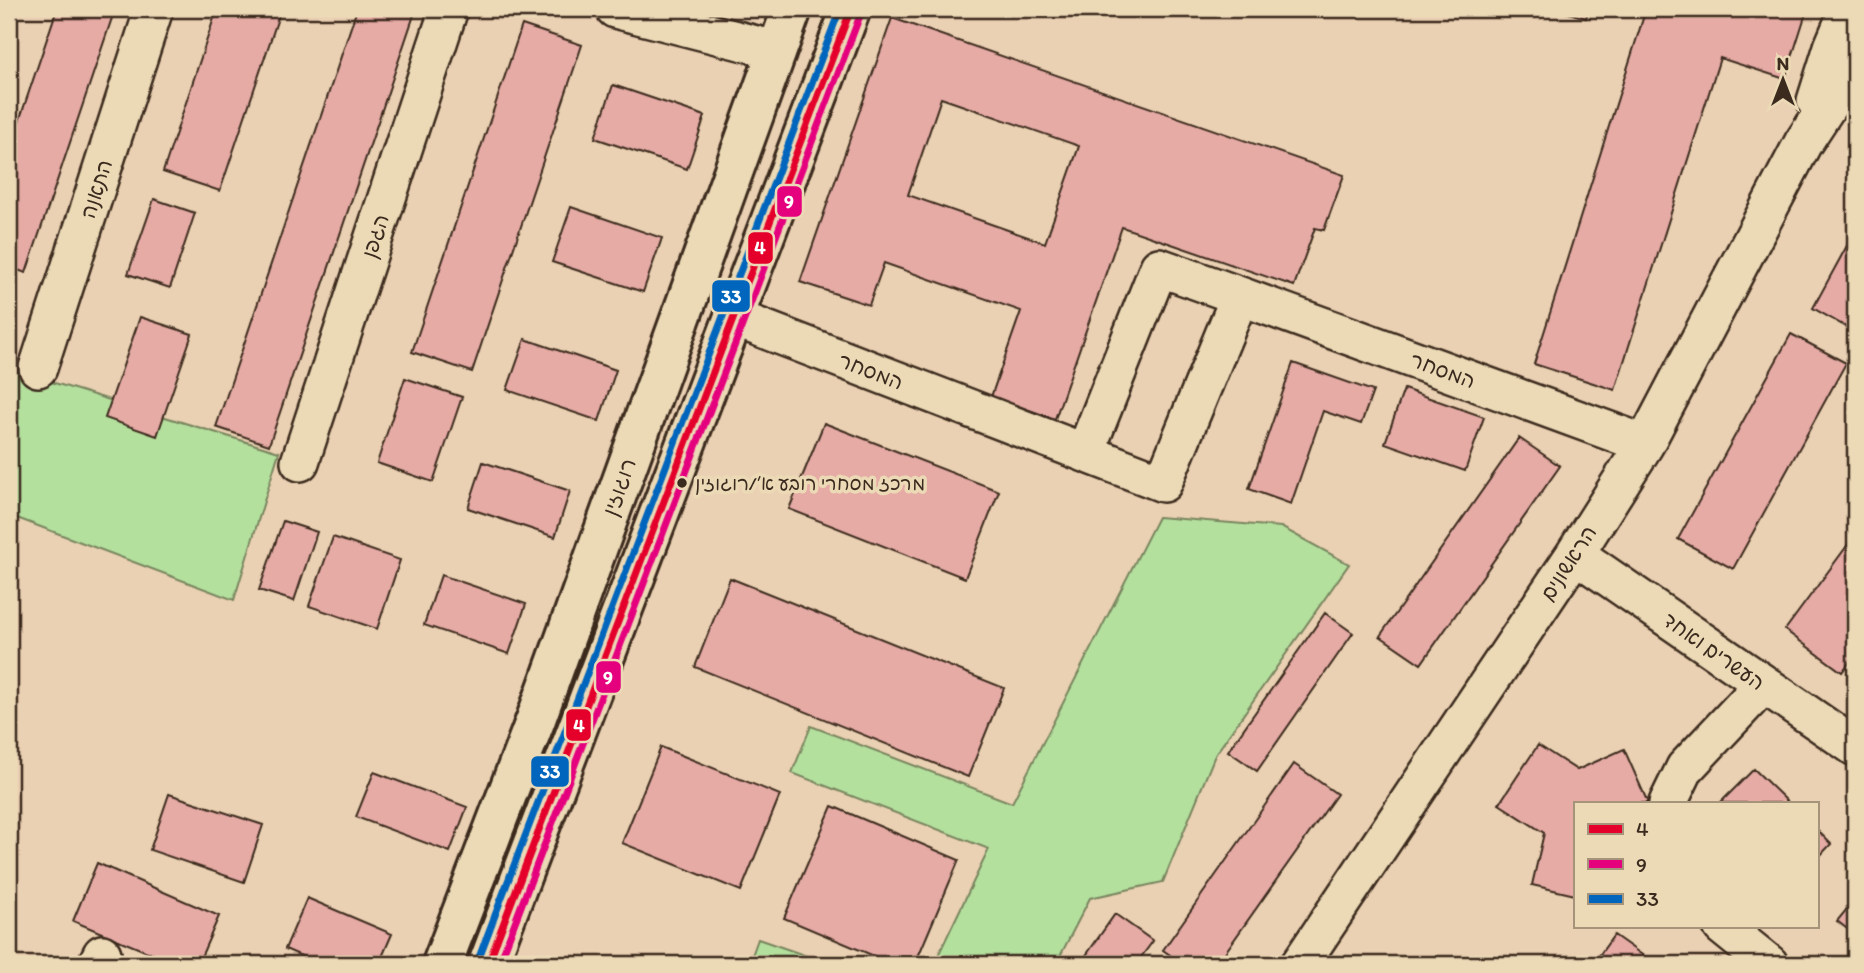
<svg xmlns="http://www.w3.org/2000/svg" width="1864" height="973" font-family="Itim,'Playpen Sans Hebrew',sans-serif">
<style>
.green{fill:#b4e09e;stroke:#78855e;stroke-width:2}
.building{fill:#e6aba5;stroke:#3b2a1e;stroke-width:2;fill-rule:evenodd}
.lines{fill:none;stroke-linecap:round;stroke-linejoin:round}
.minor-casing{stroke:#3b2a1e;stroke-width:42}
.tertiary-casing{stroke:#3b2a1e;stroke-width:44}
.minor{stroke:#ecdab7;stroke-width:37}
.tertiary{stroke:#ecdab7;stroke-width:38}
.bus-1-casing{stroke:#ecdab7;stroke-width:12}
.bus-2-casing{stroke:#ecdab7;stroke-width:12}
.bus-3-casing{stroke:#ecdab7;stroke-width:12}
.bus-1{stroke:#e4002b;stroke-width:7}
.bus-2{stroke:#e5007d;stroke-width:7}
.bus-3{stroke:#0065bd;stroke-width:7}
.bus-dot{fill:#3b2a1e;stroke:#ecdab7;stroke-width:2.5}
.labels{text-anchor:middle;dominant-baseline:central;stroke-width:7;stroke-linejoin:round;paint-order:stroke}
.bus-label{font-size:19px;fill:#3b2a1e;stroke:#ecdab7;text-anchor:start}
.street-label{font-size:21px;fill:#3b2a1e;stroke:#ecdab7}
.line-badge{stroke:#ecdab7;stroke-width:2.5}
.badge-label{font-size:19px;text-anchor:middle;font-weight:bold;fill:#fff}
</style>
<rect width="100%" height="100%" fill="#ebd1b3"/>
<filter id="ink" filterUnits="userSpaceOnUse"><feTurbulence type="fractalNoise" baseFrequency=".0143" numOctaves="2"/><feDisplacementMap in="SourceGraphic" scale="14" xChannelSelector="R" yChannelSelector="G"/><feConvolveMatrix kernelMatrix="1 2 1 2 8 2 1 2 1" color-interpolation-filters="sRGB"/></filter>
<g filter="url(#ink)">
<path class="green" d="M9,369l270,83 -45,148 -225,-85z
M1158,517l123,10 68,37 -134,191 -52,127 -73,16 -34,66h-122l55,-115 -197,-76 19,-47 201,77z
M758,939l72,25h-81z"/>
<path class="building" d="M57,9h58l-89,264 -17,-6v-116z
M217,9h64l-61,182 -57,-19z
M357,9h59l-147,436 -53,-18z
M1555,9h34l-3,9z
M1646,9h147l13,4 -21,66 -65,-21 -105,332 -81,-26z
M892,18l452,157 -20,55 -9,-2 -21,58 -172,-59 -67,192 -64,-22 30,-86 -137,-48 -15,42 -69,-23zM941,98l138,48 -34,97 -137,-48z
M522,25l60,20 -110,327 -60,-20z
M613,85l92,31 -18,53 -92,-31z
M154,199l41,14 -25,75 -42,-14z
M571,207l91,31 -19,54 -91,-30z
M1855,231v101l-42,-24z
M140,317l52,17 -35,102 -52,-18z
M1791,334l55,29 -113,206 -55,-30z
M525,339l91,31 -17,51 -92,-31z
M1293,363l80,28 -12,33 -38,-13 -32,93 -42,-15z
M405,378l57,19 -29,85 -56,-19z
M1404,389l80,28 -19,54 -80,-28z
M824,423l175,68 -34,87 -176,-69z
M1519,438l41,28 -139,198 -41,-28z
M483,462l87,29 -15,46 -87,-29z
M283,521l34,11 -23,69 -35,-11z
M1855,535v120l-13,17 -57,-42z
M333,537l67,23 -23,69 -68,-23z
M441,575l85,29 -17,50 -85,-29z
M730,578l274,110 -36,89 -273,-110z
M1325,613l28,20 -96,138 -29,-20z
M1538,745l39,25 47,-21 24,54h-73v92l-43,-10 12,-52 -45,-29z
M661,747l119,48 -39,96 -119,-48z
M1294,764l43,30 -120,170h-34l-20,-14z
M1754,769l35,34h-69z
M374,772l93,35 -17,45 -94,-35z
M169,794l94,31 -19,57 -94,-32z
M832,806l127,54 -44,104h-22l-109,-46z
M1817,830l14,14 -14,15z
M97,863l122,53 -21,48h-22l-103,-43z
M307,898l85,36 -13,30h-59l-35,-15z
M1855,899v36l-18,-14z
M1115,914l38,27 -17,23h-56z
M1614,935l41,29h-62z"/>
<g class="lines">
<defs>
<path id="minor" d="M615,9l161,41
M1816,101l17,-54 16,-38
M1240,296l405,148
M735,318l428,165 77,-187 -81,-29 -74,186
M38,368l116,-359
M300,462l149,-453
M1575,554l280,193
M1668,803l17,-35 78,-83
M1722,926l47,38
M97,964l5,-10
M1300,964l275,-410 70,-110 158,-301 52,-79"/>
<path id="tertiary" d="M442,964l94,-245 256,-710
M488,964l363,-955"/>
</defs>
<use href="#minor" class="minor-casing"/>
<use href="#tertiary" class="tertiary-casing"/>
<use href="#minor" class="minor"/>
<use href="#tertiary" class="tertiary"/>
<defs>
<path id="bus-1" d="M488,964l363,-955"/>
<path id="bus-2" d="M499,964l362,-951"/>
<path id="bus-3" d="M478,960l362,-951"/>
</defs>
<use href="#bus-1" class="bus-1-casing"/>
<use href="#bus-2" class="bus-2-casing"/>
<use href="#bus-3" class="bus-3-casing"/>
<use href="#bus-1" class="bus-1"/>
<use href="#bus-2" class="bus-2"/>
<use href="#bus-3" class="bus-3"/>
</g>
</g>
<circle class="bus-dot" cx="682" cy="483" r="6"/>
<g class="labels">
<g class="bus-label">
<text x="695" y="483">מרכז מסחרי רובע א׳/רוגוזין</text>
</g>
<g class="street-label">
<text transform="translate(96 189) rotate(-72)">התאנה</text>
<text transform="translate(375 236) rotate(-72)">הגפן</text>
<text transform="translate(1443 370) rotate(20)">המסחר</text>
<text transform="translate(871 371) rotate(21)">המסחר</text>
<text transform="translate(619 487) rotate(-70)">רוגוזין</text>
<text transform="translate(1568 563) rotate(-57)">הראשונים</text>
<text transform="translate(1714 651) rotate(35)">העשרים ואחד</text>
</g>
</g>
<g class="line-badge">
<rect x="776" y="185" width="27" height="33" rx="7" fill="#e5007d"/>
<rect x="747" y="231" width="27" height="34" rx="7" fill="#e4002b"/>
<rect x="711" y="279" width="40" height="34" rx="7" fill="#0065bd"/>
<rect x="595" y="660" width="27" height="34" rx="7" fill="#e5007d"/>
<rect x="565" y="708" width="27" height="34" rx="7" fill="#e4002b"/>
<rect x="530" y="755" width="40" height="33" rx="7" fill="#0065bd"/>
</g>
<g class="badge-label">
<text x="789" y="208">9</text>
<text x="760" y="254">4</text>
<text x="731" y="303">33</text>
<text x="608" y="684">9</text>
<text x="579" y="732">4</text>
<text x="550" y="778">33</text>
</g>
<rect width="1864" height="973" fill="none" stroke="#ecdab7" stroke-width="35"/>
<rect x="18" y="18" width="1829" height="938" fill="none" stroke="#3b2a1e" stroke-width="2.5" filter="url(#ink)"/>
<rect x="1574" y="802" width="245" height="126" fill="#ecdab7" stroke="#a5947a" stroke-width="2"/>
<rect x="1588" y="824" width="35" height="10" fill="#e4002b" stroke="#a5947a" stroke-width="2"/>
<text x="1636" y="836" font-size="21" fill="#3b2a1e">4</text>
<rect x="1588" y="859" width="35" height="10" fill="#e5007d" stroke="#a5947a" stroke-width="2"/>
<text x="1636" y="872" font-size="21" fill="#3b2a1e">9</text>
<rect x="1588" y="894" width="35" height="10" fill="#0065bd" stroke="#a5947a" stroke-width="2"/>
<text x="1636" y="906" font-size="21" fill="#3b2a1e">33</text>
<g transform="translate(1783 80)" stroke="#ecdab7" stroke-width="5" paint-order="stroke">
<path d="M0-5L12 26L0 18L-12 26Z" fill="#3b2a1e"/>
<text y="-10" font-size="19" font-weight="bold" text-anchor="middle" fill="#3b2a1e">N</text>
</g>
</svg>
